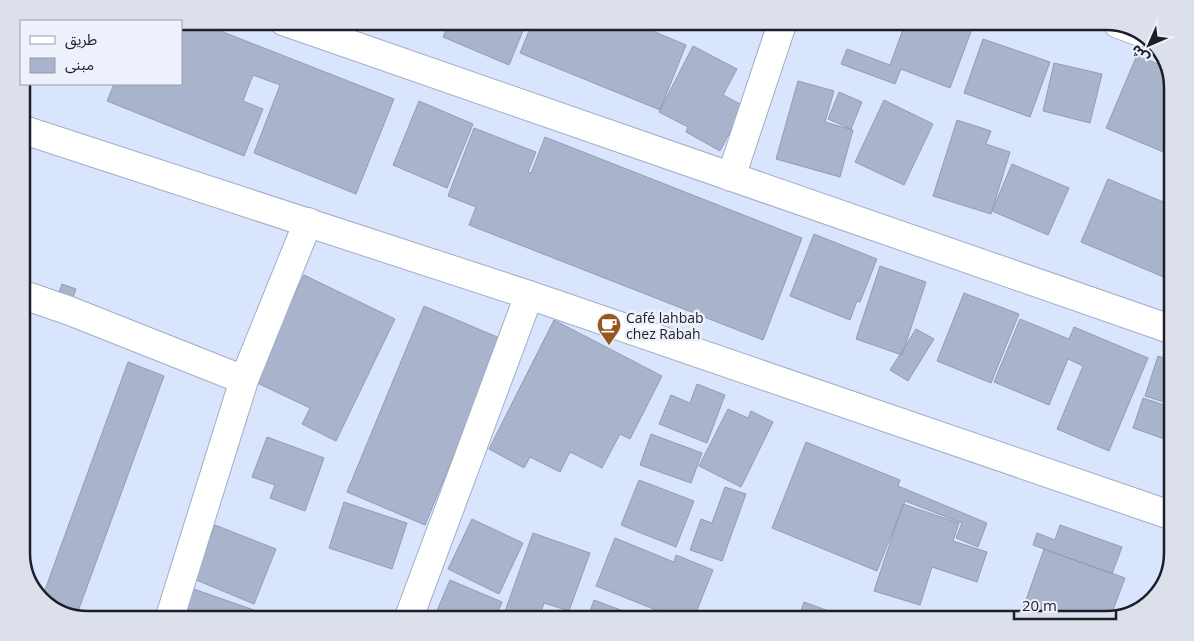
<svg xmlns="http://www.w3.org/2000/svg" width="1194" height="641" font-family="'Open Sans','Noto Sans Arabic',sans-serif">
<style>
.building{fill:#a9b3cc;stroke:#939cb4}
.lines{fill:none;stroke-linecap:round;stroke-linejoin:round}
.minor-casing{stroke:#a3adc5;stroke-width:30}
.major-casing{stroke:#a3adc5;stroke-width:30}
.minor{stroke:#fff;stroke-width:28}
.major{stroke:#fff;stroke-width:28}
.labels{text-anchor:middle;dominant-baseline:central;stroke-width:5;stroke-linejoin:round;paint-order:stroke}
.poi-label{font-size:14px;fill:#1b1f28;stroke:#edf1fb;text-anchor:start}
.rim{fill:none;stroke:#1b1f28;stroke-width:2.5}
</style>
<rect width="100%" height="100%" fill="#d9e4fd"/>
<path class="building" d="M181,21h14l199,78 -38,95 -102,-41 26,-68 -27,-10 -10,26 20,8 -19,47 -137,-55 7,-17h67z
M438,21h89l-18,44 -66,-28 5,-12z
M533,21h65l12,5 2,-5h17l57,24 -26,65 -140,-57z
M906,21h69l-25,67 -49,-19 -6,15 -54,-20 6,-15 43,16z
M983,39l67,23 -20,55 -66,-24z
M693,46l44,23 -14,26 21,11 -24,45 -34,-19 2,-5 -29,-15z
M1137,55l30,13 6,16v72l-67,-28z
M1054,63l48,11 -12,49 -47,-12z
M798,81l36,10 -9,31 28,8 -13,47 -64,-18z
M839,92l23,10 -11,27 -23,-10z
M884,100l49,24 -29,61 -49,-23z
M419,101l54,23 -26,64 -54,-23z
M957,120l34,11 -5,13 24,8 -19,62 -58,-18z
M474,128l62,24 -8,20 3,1 14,-36 257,101 -39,102 -294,-115 7,-18 -28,-11z
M1012,164l57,24 -21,47 -56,-24z
M1108,179l65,27v75l-92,-39z
M814,234l63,25 -17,43 -3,-1 -7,19 -60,-24z
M880,266l46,16 -24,73 -46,-16z
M304,275l91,44 -59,122 -34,-17 8,-16 -57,-27z
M62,284l14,5 -7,20 -14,-5z
M964,293l55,21 -28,69 -54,-22z
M424,306l78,33 -77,186 -78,-33z
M1020,319l49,20 5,-12 74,31 -39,93 -52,-22 26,-63 -15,-7 -19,46 -55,-23z
M554,320l108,56 -32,63 -10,-5 -18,34 -32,-16 -10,20 -30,-15 -6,11 -35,-19z
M916,329l18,10 -26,42 -18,-11z
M1158,356l15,5v44l-28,-9z
M128,362l36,14 -88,241 -18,-4 -16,-15z
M697,384l28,11 -18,48 -48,-19 12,-29 19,8z
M1143,398l30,10v34l-40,-14z
M728,409l20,9 3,-7 22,11 -32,65 -42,-21z
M651,434l51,19 -11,30 -51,-18z
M267,437l57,21 -19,53 -35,-13 5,-13 -23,-8z
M806,442l94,38 -2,6 89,37 -9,24 -22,-9 6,-15 -57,-22 -28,70 -105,-43z
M639,480l55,21 -18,46 -55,-22z
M725,487l21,7 -24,67 -32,-11 11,-31 11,4z
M344,502l63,21 -15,46 -63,-21z
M903,504l56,19 -6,18 34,11 -10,30 -45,-15 -12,38 -46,-14z
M472,519l51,24 -24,51 -51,-25z
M215,525l61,24 -22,55 -60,-25z
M1060,525l62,22 -10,27 -79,-29 4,-12 18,7z
M533,533l57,20 -21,58 -25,-8 -4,12 13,5h-32l-17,-6z
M615,538l59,24 2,-7 37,15 -20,50h-12l-85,-34z
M1044,549l81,29 -15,40 -91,2z
M450,580l52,22 -7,18h-62z
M191,588l77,27 -2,5h-86z
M594,600l53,20h-60z
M804,602l49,18h-55z
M304,611l22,9h-25z"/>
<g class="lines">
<defs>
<path id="minor" d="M283,21l890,309
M1118,24l22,8
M731,177l52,-156
M21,294l49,17 174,69 64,-158
M169,620l75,-240
M408,620l121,-325"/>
<path id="major" d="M21,129l508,166 644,221"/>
</defs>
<use href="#minor" class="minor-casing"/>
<use href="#major" class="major-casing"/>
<use href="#minor" class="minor"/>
<use href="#major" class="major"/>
</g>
<defs>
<symbol id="cafe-pin" viewBox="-11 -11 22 30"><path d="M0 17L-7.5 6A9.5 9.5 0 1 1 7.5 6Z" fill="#975820" stroke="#edf1fb"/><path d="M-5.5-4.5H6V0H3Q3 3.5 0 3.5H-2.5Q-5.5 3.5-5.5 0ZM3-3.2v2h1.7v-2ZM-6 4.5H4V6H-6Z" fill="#fff"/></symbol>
</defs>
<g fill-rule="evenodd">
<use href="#cafe-pin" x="595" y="311" width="28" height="38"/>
</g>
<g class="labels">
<g class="poi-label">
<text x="626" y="317">Café lahbab<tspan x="626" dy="16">chez Rabah</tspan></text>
</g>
</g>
<path d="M0 0H1194V641H0ZM88 30H1106A58 58 0 0 1 1164 88V553A58 58 0 0 1 1106 611H88A58 58 0 0 1 30 553V88A58 58 0 0 1 88 30Z" fill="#dce0ea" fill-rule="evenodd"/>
<path class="rim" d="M88 30H1106A58 58 0 0 1 1164 88V553A58 58 0 0 1 1106 611H88A58 58 0 0 1 30 553V88A58 58 0 0 1 88 30Z"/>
<rect x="20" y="20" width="162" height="65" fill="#edf1fb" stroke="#999da7"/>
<rect x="30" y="36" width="25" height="8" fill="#ffffff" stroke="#999da7"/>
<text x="65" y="45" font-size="15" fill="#1b1f28">طريق</text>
<rect x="30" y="58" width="25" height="15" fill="#a9b3cc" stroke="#999da7"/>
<text x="65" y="70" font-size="15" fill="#1b1f28">مبنى</text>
<g transform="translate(1149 45) rotate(225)" stroke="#edf1fb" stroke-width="4" paint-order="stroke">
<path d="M0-4L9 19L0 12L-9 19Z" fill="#1b1f28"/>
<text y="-8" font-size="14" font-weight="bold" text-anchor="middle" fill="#1b1f28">ش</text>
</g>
<path d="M1014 611v8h102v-8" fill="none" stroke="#1b1f28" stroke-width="2.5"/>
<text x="1022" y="611" font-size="15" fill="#1b1f28" stroke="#edf1fb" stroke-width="4" paint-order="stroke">20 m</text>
</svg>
